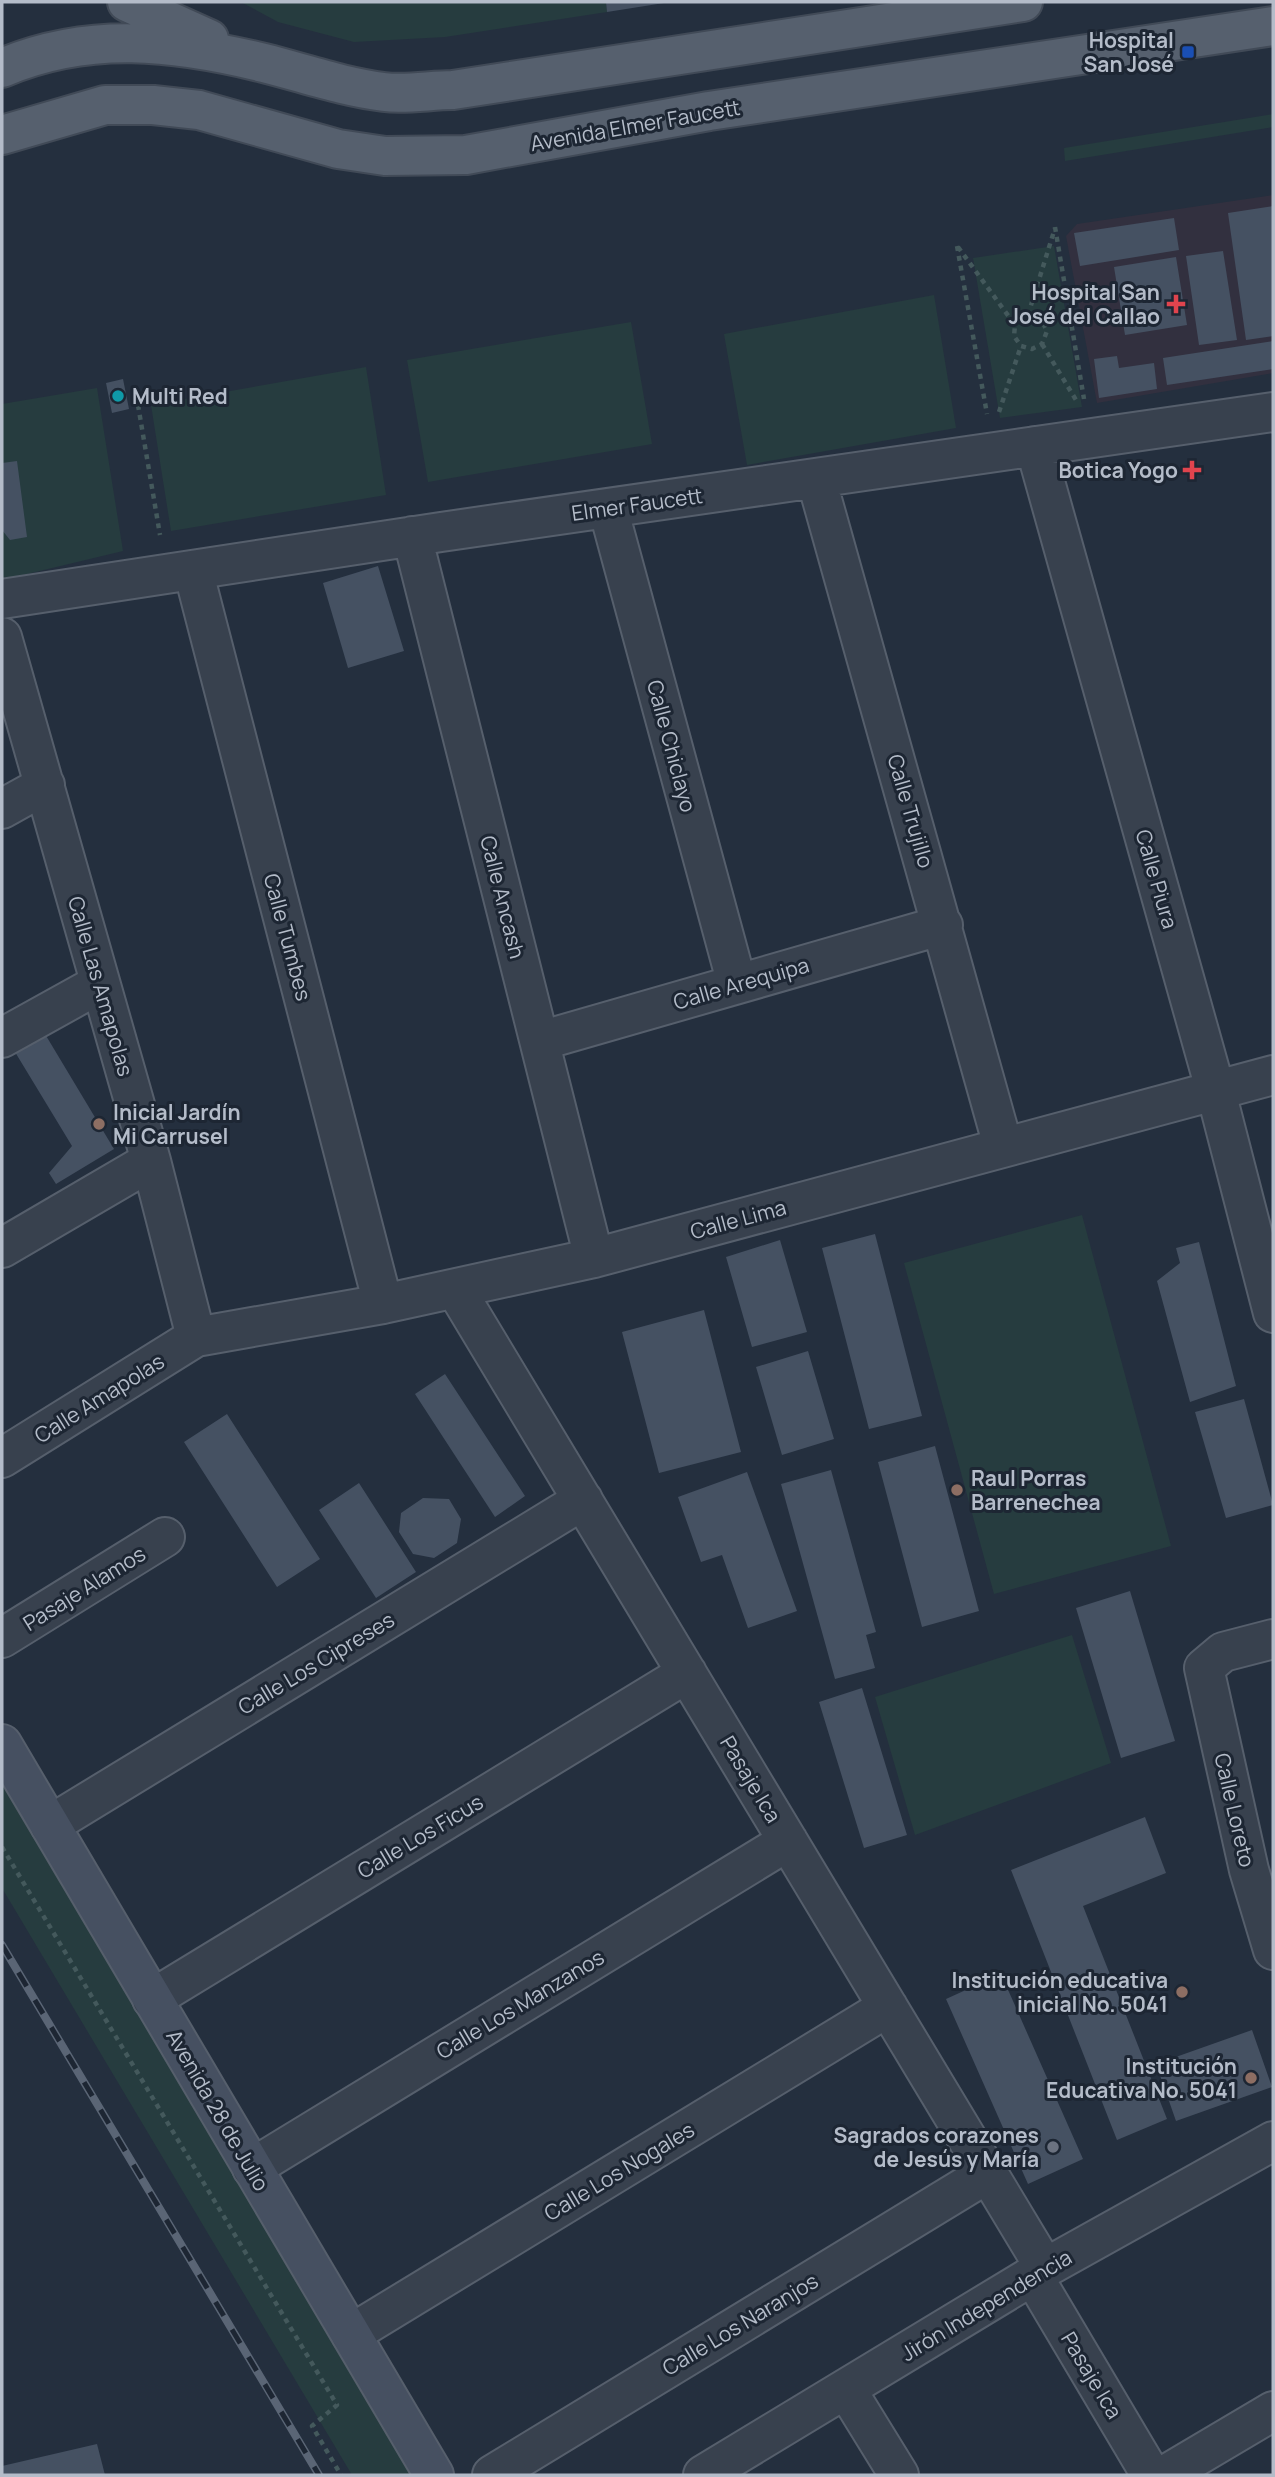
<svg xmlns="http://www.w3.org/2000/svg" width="1275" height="2477" font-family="Manrope,sans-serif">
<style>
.medical{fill:#32303f}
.green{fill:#263c3f}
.building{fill:#455162}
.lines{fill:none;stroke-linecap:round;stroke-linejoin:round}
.street-casing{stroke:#565f6c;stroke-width:42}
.secondary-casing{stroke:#565f6c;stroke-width:42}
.primary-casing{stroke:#414a57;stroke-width:42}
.path{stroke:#44595c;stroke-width:4.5;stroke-dasharray:5 5;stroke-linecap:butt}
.street{stroke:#38414e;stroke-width:38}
.secondary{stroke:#465061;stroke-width:38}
.primary{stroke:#56606e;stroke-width:38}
.rail-casing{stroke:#5a6575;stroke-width:8}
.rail{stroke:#1d2633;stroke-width:5;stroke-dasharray:16;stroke-linecap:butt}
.transit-dot{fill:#1a4fb4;stroke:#1d2633;stroke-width:2.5}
.health-dot{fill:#e0444e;stroke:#1d2633;stroke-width:2.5}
.culture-dot{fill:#0f9aa8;stroke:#1d2633;stroke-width:2.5}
.education-dot{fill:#8d6e63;stroke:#1d2633;stroke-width:2.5}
.worship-dot{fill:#6b7280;stroke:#1d2633;stroke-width:2.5}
.labels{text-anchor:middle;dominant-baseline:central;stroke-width:6;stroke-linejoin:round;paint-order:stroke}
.poi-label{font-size:21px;font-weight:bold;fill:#b4bcc9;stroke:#1d2633;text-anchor:end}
.street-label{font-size:21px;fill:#b4bcc9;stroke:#1d2633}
</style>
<rect width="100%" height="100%" fill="#242f3e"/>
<path class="medical" d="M1273,195v178l-176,30 -31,-167 11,-12z"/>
<path class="green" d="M241,2h365l1,10 -162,25 -91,5 -76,-20z
M1273,114v13l-208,34 -1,-13z
M1054,246l28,161 -82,11 -27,-160z
M934,295l22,133 -209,37 -23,-131z
M631,322l21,122 -224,38 -21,-122z
M366,367l20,128 -215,36 -20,-126z
M97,388l26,163 -121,29v-176z
M1082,1215l89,331 -177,48 -90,-331z
M1072,1635l39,128 -196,72 -40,-138z
M2,1763l419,712h-69l-350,-587z"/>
<path class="building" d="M606,2h58v1l-57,9z
M1273,206v130l-27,4 -18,-127z
M1174,218l5,32 -99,16 -6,-33z
M1223,251l14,89 -38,5 -13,-89z
M1176,257l11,68 -62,10 -11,-68z
M1273,341v28l-106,16 -4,-27z
M1117,356l2,12 35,-5 3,26 -58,9 -5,-39z
M123,379l6,30 -17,4 -6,-30z
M17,461l10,76 -17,3 -8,-10v-67z
M378,566l26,85 -56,17 -25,-85z
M45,1034l69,115 -58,35 -7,-11 23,-27 -57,-94z
M875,1234l47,182 -53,13 -47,-181z
M780,1240l27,92 -55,15 -26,-90z
M1199,1242l37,144 -46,16 -33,-121 23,-18 -4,-15z
M704,1310l37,142 -82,21 -37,-141z
M808,1351l26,88 -52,16 -26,-88z
M445,1374l80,122 -30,21 -80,-123z
M1244,1399l29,106 -47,13 -31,-106z
M227,1414l93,145 -43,28 -93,-145z
M935,1446l44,165 -57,16 -44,-165z
M831,1470l45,162 -10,3 9,33 -40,11 -54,-195z
M747,1472l50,139 -49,17 -26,-73 -21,7 -23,-65z
M359,1483l57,89 -40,26 -57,-88z
M423,1498l26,1 12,20 -4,24 -23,15 -21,-4 -14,-22 2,-19z
M1130,1591l45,150 -54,17 -45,-150z
M862,1688l45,147 -43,13 -45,-146z
M1145,1817l21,56 -83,33 84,213 -50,21 -106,-270z
M1001,1974l82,185 -55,25 -82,-185z
M1252,2030l20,57 -96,34 -20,-57z
M97,2444l8,31h-103v-9z"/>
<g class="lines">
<defs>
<path id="street" d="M1035,446l181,646 57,221
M816,478l187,668
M608,508l129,476
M412,536l182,722
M193,570l190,734
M2,599l439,-67 832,-120
M2,637l149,524 45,176
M2,809l43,-24
M2,1038l97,-54
M540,1041l403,-116
M2,1248l149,-87
M456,1290l589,978
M2,1458l194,-121 187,-33 211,-46 679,-183
M2,1638l163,-101
M1273,1639l-50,13 -19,16 45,202 24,80
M50,1825l533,-325
M152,1999l535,-326
M252,2168l536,-327
M1033,2276l118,199
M351,2334l537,-327
M846,2389l53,86
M492,2475l496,-302
M703,2475l342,-207 228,-127
M1165,2475l108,-64"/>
<path id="secondary" d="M2,1744l432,731"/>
<path id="primary" d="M127,2l82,37
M2,68c87,-37 172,-27 262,-5 40,10 79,24 120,29 22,3 47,-2 69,-2l570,-88
M2,135l103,-30h48l46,5 139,39 47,7 81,-1 243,-44 564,-85"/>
</defs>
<use href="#street" class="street-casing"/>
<use href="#secondary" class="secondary-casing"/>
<use href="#primary" class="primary-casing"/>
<path class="path" d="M1055,227l29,172
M957,246l30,168
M958,247l57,78 -1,11 7,10 11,3 10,-5 5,-13 -6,-12 -13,-4 -13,10
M1028,315l27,-87
M1042,344l34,56
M138,405l22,130
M999,412l22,-66
M2,1847l335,558 -25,21 29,49"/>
<use href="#street" class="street"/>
<use href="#secondary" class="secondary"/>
<use href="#primary" class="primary"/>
<defs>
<path id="rail" d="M2,1945l317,530"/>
</defs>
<use href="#rail" class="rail-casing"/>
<use href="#rail" class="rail"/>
</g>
<rect class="transit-dot" x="1181" y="45" width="14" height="14" rx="3.5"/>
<g class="health-dot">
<path d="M1172.5 293.5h7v7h7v7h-7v7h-7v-7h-7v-7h7z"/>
<path d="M1188.5 459.5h7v7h7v7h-7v7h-7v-7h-7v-7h7z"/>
</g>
<circle class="culture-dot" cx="118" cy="396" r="7"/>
<g class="education-dot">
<circle cx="99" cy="1124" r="7"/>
<circle cx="957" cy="1490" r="7"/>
<circle cx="1182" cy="1992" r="7"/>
<circle cx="1251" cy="2078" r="7"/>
</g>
<circle class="worship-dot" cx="1053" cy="2147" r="7"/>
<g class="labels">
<g class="poi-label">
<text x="1174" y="40">Hospital<tspan x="1174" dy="24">San José</tspan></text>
<text x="1160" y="292">Hospital San<tspan x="1160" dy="24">José del Callao</tspan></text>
<text x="132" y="396" text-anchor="start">Multi Red</text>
<text x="1178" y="470">Botica Yogo</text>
<text x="113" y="1112" text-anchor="start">Inicial Jardín<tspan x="113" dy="24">Mi Carrusel</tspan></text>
<text x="971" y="1478" text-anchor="start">Raul Porras<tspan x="971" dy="24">Barrenechea</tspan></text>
<text x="1168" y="1980">Institución educativa<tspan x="1168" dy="24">inicial No. 5041</tspan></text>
<text x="1237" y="2066">Institución<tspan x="1237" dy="24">Educativa No. 5041</tspan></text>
<text x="1039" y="2135">Sagrados corazones<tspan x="1039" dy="24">de Jesús y María</tspan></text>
</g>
<g class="street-label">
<text transform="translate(635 125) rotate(-10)">Avenida Elmer Faucett</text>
<text transform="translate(637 504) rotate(-8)">Elmer Faucett</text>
<text transform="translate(672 746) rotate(75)">Calle Chiclayo</text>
<text transform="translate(911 811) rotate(74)">Calle Trujillo</text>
<text transform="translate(1157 879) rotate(74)">Calle Piura</text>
<text transform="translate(503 897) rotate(76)">Calle Ancash</text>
<text transform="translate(288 937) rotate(75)">Calle Tumbes</text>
<text transform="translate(741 983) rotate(-16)">Calle Arequipa</text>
<text transform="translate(101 986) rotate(74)">Calle Las Amapolas</text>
<text transform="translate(738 1219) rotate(-15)">Calle Lima</text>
<text transform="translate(99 1398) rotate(-32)">Calle Amapolas</text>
<text transform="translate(84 1588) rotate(-32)">Pasaje Alamos</text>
<text transform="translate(316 1663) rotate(-31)">Calle Los Cipreses</text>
<text transform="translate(751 1779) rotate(59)">Pasaje Ica</text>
<text transform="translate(1235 1810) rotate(77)">Calle Loreto</text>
<text transform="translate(420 1836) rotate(-31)">Calle Los Ficus</text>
<text transform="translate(520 2004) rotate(-31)">Calle Los Manzanos</text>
<text transform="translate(218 2110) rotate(60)">Avenida 28 de Julio</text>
<text transform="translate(619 2171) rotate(-31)">Calle Los Nogales</text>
<text transform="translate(986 2305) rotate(-31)">Jirón Independencia</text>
<text transform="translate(740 2324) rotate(-31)">Calle Los Naranjos</text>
<text transform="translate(1092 2375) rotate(59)">Pasaje Ica</text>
</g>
</g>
<rect width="1275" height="2477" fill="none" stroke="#b4bcc9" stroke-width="7"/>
</svg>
